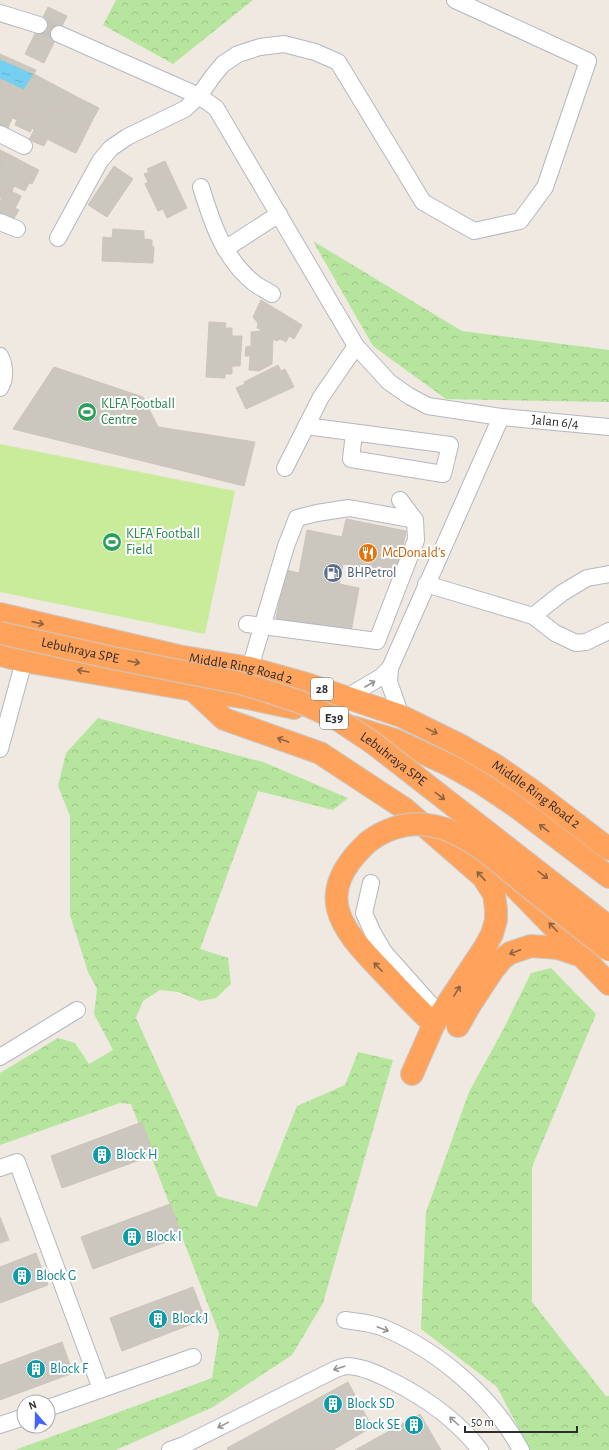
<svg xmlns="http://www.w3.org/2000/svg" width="609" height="1450" font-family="'Alegreya Sans',sans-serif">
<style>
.forest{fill:url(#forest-crowns)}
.pitch{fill:#c9ec9a}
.water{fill:url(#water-ripples)}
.building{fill:#cbc7bf;stroke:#cbc5ba}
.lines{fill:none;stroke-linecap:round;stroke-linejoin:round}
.minor-tunnel{stroke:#c8c4bd;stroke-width:16;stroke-dasharray:16 8;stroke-linecap:butt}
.minor-casing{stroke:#b4b7c1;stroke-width:18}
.highway-casing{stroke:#c9c9c9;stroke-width:24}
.minor{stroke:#fff;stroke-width:16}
.highway{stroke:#ffa35c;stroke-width:22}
.highway-bridge-casing{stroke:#c9c9c9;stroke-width:24;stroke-linecap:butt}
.highway-bridge{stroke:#ffa35c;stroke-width:22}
.oneway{stroke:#8c6343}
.oneway2{stroke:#969696}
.labels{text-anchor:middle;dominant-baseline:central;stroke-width:4;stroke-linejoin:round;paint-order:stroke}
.shield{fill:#fff;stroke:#6d6d6d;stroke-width:1}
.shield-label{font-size:13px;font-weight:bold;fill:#2e2e2e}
.leisure-label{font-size:14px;fill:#27864d;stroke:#fff;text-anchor:start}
.street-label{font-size:14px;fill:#2e2e2e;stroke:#fff}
.food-label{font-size:14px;fill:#c56008;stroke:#fff;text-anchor:start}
.service-label{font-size:14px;fill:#4e5e75;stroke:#fff;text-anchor:start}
.culture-label{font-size:14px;fill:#0d838f;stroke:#fff;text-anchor:start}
</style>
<defs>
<pattern id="forest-crowns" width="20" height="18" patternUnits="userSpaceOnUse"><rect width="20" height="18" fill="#b6e59e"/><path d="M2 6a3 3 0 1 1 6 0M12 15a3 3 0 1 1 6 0" fill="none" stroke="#9dc588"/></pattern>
<pattern id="water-ripples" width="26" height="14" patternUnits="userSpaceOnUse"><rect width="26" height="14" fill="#75cff0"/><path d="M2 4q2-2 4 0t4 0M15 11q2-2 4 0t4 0" fill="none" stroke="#66b2ce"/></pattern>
</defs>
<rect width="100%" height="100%" fill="#efe9e1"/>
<path class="forest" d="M116,0h137l-80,64 -70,-39z
M313,241l149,90 147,19v52l-163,-3 -73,-53z
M98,718l165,44 85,36 -15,12 -75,-19 -58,158 28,9 3,26 -15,14 -16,3 -22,-9 -18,-2 -17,11 -7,17 81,178 40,11 40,-101 48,-21 13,-33 35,8 -70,243 -31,52 -79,52 -97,43h-101l197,-72 7,-45 -88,-229 -11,-1 -120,42v-72l58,-35 17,5 14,21 24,-14 -19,-36 3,-25 -9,-17 -18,-57v-99l-12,-30 8,-33z
M551,968l45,46 -64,153v135l74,94h3v54h-79l-33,-63 -76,-58 5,-117 43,-120 34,-62 28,-57z"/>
<path class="pitch" d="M0,444l235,47 -30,143 -205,-42z"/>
<path class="water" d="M0,59l34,15 -10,16 -24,-11z"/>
<path class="building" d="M48,7l19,9 -23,47 -19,-9z
M0,54l36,16 -2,4 -34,-15z
M34,74l45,24 -7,15 -27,-13 -7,15 -19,-10 7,-14 -2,-1z
M0,79l26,12 -17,34 -9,-4z
M79,98l20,10 -9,17 -5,-3 -14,29 -24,-12 6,-12 -36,-17 2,-5 19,10 7,-15 27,13z
M17,110l36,17 -9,19 -15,-6 5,-10 -2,-2 -2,4 -15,-7 2,-5 -4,-2z
M0,121l9,4 -1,4 -8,-4z
M85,122l5,3 -14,28 -5,-2z
M0,150l8,4 -8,14z
M8,154l8,4 -16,31v-21z
M16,158l9,5 -8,14 12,6 -4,8 -11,-5 -2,5 -5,-2 -6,9h-1v-9z
M165,161l22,47 -20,10 -4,-9 -5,2 -13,-27 3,-2 -4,-8 5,-2 -2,-3z
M25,163l14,7 -7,14 -15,-7z
M114,166l19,13 -26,38 -19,-12z
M7,189l14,7 -6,12 -15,-7z
M21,196l-8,16 -13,-6v-5l15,7z
M0,206l13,6 2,-4 4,2 -7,12 -12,-6z
M113,229l31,2v8l8,1v6l2,1 -1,16 -51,-2 1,-24 9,1z
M261,300l41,25 -8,14 -5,-3 -3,6 -6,-3 -3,2 -4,-2 -1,25 -13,7 -10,-1 1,-14h-5l1,-9 5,-1v-14l9,-1 1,-2 -4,-1 1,-5 -5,-6z
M209,322l17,1 -1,5h7v8h10l-2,30h-8v8h-7v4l-19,-1z
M278,365l3,6 4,-2 9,18 -48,22 -10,-21 9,-4 -1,-2z
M54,367l89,30 15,30 97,15 -11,44 -231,-57z
M346,519l60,12 -8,43 -55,-10 -4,20 20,4 -8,44 -75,-14 10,-48 13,3 8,-43 35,7z
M142,1122l12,33 -92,33 -11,-32z
M170,1204l12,32 -89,33 -12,-32z
M0,1217l9,23 -9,3z
M36,1253l12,32 -48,18v-36z
M193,1287l12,32 -83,32 -12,-33z
M62,1342l11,31 -73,27v-35z
M348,1382l24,45 -39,23h-105l-1,-2z
M420,1414l21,36h-86z"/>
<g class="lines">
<path class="minor-tunnel" d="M39,25l20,9"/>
<defs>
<g id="minor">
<path d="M0,13l39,12"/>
<path id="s1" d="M59,34l140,62 17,12 140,238 33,36 20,14 19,10 73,11 108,10"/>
<path d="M0,134l24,12"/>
<path d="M201,187c11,36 23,72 53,96 5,4 12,7 18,11"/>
<path d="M0,222l17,7"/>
<path d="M58,238l42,-77 11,-13 16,-11 58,-28 14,-13 14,-20 10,-12 15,-10 22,-7 24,-3 31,8 23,10 85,140 51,29 46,-10 25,-34 43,-126 -133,-61"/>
<path d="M225,249l54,-35"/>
<path d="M0,356c5,9 6,23 0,32"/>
<path d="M306,426l144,19 -7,29 -92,-15 3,-26"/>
<path d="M285,468l36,-71 35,-51"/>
<path d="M426,584l107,32 22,17 21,10 10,-1 23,-11"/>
<path d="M533,616l29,-23 25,-15 22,-4"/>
<path d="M247,624l130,17 39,-101 -1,-20 -15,-20"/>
<path d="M250,668l36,-122 11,-28 20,-5 32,-5 66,12"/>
<path d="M347,697l34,-20 9,-9"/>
<path d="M401,716l-12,-34 1,-14 111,-251"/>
<path d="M0,749l24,-88"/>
<path d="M371,883l-7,30 9,20 11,19 57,64"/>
<path d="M0,1057l77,-47"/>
<path d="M0,1168l17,-6 84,227"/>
<path d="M345,1320c13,2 28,3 39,8 55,23 109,69 137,122"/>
<path d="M48,1408l145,-51"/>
<path d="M0,1425l24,-8"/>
<path d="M170,1450l14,-5 152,-76c3,-1 8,-3 12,-3 16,1 32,9 46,16 33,17 63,38 86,68"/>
</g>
<g id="highway">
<path id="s2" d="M0,614l178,42 72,12 57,16 94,32 57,28 37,21 38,26 76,58"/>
<path d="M0,655l24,6 169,29 50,7 51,11"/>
<path d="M193,690l31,29 96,34 85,56 78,68 11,17 2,15v11l-4,14 -7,13 -51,77 -22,50"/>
<path d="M353,727l42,13 54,25 32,18 37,25 91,69"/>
<path d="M368,842c-56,52 -29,85 15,130 17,18 33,36 51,52"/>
<path d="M503,875l106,109"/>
<path d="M458,1026l12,-21 23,-35 9,-11 8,-6 21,-7 27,2 21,7"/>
</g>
</defs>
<use href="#minor" class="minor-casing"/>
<use href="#highway" class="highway-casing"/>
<use href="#minor" class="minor"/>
<use href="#highway" class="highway"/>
<defs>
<g id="highway-bridge">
<path id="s3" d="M0,633l113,25 127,25 30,9 30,10 37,17 36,24 236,184"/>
<path d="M368,842c19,-14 42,-21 66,-16 32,6 66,37 91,58 28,22 56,44 84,66"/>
</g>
</defs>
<use href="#highway-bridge" class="highway-bridge-casing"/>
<use href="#highway-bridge" class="highway-bridge"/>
</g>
<defs><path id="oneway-shaft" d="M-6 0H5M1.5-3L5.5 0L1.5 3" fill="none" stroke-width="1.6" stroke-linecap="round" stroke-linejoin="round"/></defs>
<g class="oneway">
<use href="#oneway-shaft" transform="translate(38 623) rotate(13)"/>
<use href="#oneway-shaft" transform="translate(134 662) rotate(11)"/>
<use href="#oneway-shaft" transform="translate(83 671) rotate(-170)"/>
<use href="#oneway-shaft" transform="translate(432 731) rotate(26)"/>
<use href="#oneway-shaft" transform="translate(283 740) rotate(-160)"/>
<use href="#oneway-shaft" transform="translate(440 796) rotate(38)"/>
<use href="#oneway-shaft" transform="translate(544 828) rotate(-143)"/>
<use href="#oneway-shaft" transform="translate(543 875) rotate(37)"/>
<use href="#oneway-shaft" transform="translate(481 876) rotate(-133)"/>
<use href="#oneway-shaft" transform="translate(553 927) rotate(-134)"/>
<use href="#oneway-shaft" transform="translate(515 952) rotate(159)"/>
<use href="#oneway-shaft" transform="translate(378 967) rotate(-134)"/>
<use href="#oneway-shaft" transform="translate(457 991) rotate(-58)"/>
</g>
<g class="oneway2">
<use href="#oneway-shaft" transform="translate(370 684) rotate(-30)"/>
<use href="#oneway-shaft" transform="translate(383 1329) rotate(20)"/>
<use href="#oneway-shaft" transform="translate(339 1368) rotate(162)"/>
<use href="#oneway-shaft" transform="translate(454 1421) rotate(-138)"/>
<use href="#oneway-shaft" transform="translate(223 1425) rotate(154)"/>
</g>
<defs>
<symbol id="stadium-disc" viewBox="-11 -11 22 22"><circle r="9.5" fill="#2e9e5b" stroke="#fff"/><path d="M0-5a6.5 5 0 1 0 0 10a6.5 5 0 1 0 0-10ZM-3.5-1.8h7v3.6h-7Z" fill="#fff"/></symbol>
<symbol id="restaurant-disc" viewBox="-11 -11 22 22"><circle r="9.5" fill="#e8710a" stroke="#fff"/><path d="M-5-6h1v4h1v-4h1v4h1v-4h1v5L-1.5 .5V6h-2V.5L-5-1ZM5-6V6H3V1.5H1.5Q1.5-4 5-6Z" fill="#fff"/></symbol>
<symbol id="fuel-disc" viewBox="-11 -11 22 22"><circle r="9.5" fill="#5c6f8a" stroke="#fff"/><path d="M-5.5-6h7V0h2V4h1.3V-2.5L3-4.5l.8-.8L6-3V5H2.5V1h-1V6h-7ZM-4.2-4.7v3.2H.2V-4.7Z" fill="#fff"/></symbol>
<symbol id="building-disc" viewBox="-11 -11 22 22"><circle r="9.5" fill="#0f9aa8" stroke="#fff"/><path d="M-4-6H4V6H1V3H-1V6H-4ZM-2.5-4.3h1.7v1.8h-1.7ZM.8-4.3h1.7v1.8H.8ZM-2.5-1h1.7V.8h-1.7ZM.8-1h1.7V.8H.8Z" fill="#fff"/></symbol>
</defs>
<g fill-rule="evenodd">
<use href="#stadium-disc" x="76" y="401" width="22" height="22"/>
<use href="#stadium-disc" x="101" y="531" width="22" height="22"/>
<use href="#restaurant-disc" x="357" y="542" width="22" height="22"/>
<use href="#fuel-disc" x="322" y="562" width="22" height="22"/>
<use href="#building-disc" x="91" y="1144" width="22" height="22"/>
<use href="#building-disc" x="121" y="1226" width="22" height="22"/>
<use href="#building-disc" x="11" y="1265" width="22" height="22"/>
<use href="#building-disc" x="147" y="1308" width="22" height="22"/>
<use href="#building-disc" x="25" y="1358" width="22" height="22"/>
<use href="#building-disc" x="322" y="1393" width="22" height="22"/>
<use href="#building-disc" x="403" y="1414" width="22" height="22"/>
</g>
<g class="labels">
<g class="shield">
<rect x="311" y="678" width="22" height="22" rx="3"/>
<rect x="320" y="707" width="28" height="22" rx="3"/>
</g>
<g class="shield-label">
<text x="322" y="689">28</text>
<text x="334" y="718">E39</text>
</g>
<g class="leisure-label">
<text x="101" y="404">KLFA Football<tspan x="101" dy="16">Centre</tspan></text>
<text x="126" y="534">KLFA Football<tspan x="126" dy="16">Field</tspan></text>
</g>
<g class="street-label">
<text stroke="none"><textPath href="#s1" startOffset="673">Jalan 6/4</textPath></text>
<text stroke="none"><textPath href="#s3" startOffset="82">Lebuhraya SPE</textPath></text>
<text stroke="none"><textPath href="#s2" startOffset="247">Middle Ring Road 2</textPath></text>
<text stroke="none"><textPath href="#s3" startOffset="418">Lebuhraya SPE</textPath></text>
<text stroke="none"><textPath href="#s2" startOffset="571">Middle Ring Road 2</textPath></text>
</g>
<g class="food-label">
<text x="382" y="553">McDonald's</text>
</g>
<g class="service-label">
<text x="347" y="573">BHPetrol</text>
</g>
<g class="culture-label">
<text x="116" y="1155">Block H</text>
<text x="146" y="1237">Block I</text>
<text x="36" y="1276">Block G</text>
<text x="172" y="1319">Block J</text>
<text x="50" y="1369">Block F</text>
<text x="347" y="1404">Block SD</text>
<text x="400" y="1425" text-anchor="end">Block SE</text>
</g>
</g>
<g transform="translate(36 1414) rotate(340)"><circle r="19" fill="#ffffff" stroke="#ababab"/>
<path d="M0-3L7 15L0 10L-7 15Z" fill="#4264fb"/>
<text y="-6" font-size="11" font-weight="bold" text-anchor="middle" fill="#2e2e2e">N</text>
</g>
<path d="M465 1426v6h112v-6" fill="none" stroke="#2e2e2e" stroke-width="2"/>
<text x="471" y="1426" font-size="12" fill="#2e2e2e" stroke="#ffffff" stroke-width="3" paint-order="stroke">50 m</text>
</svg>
